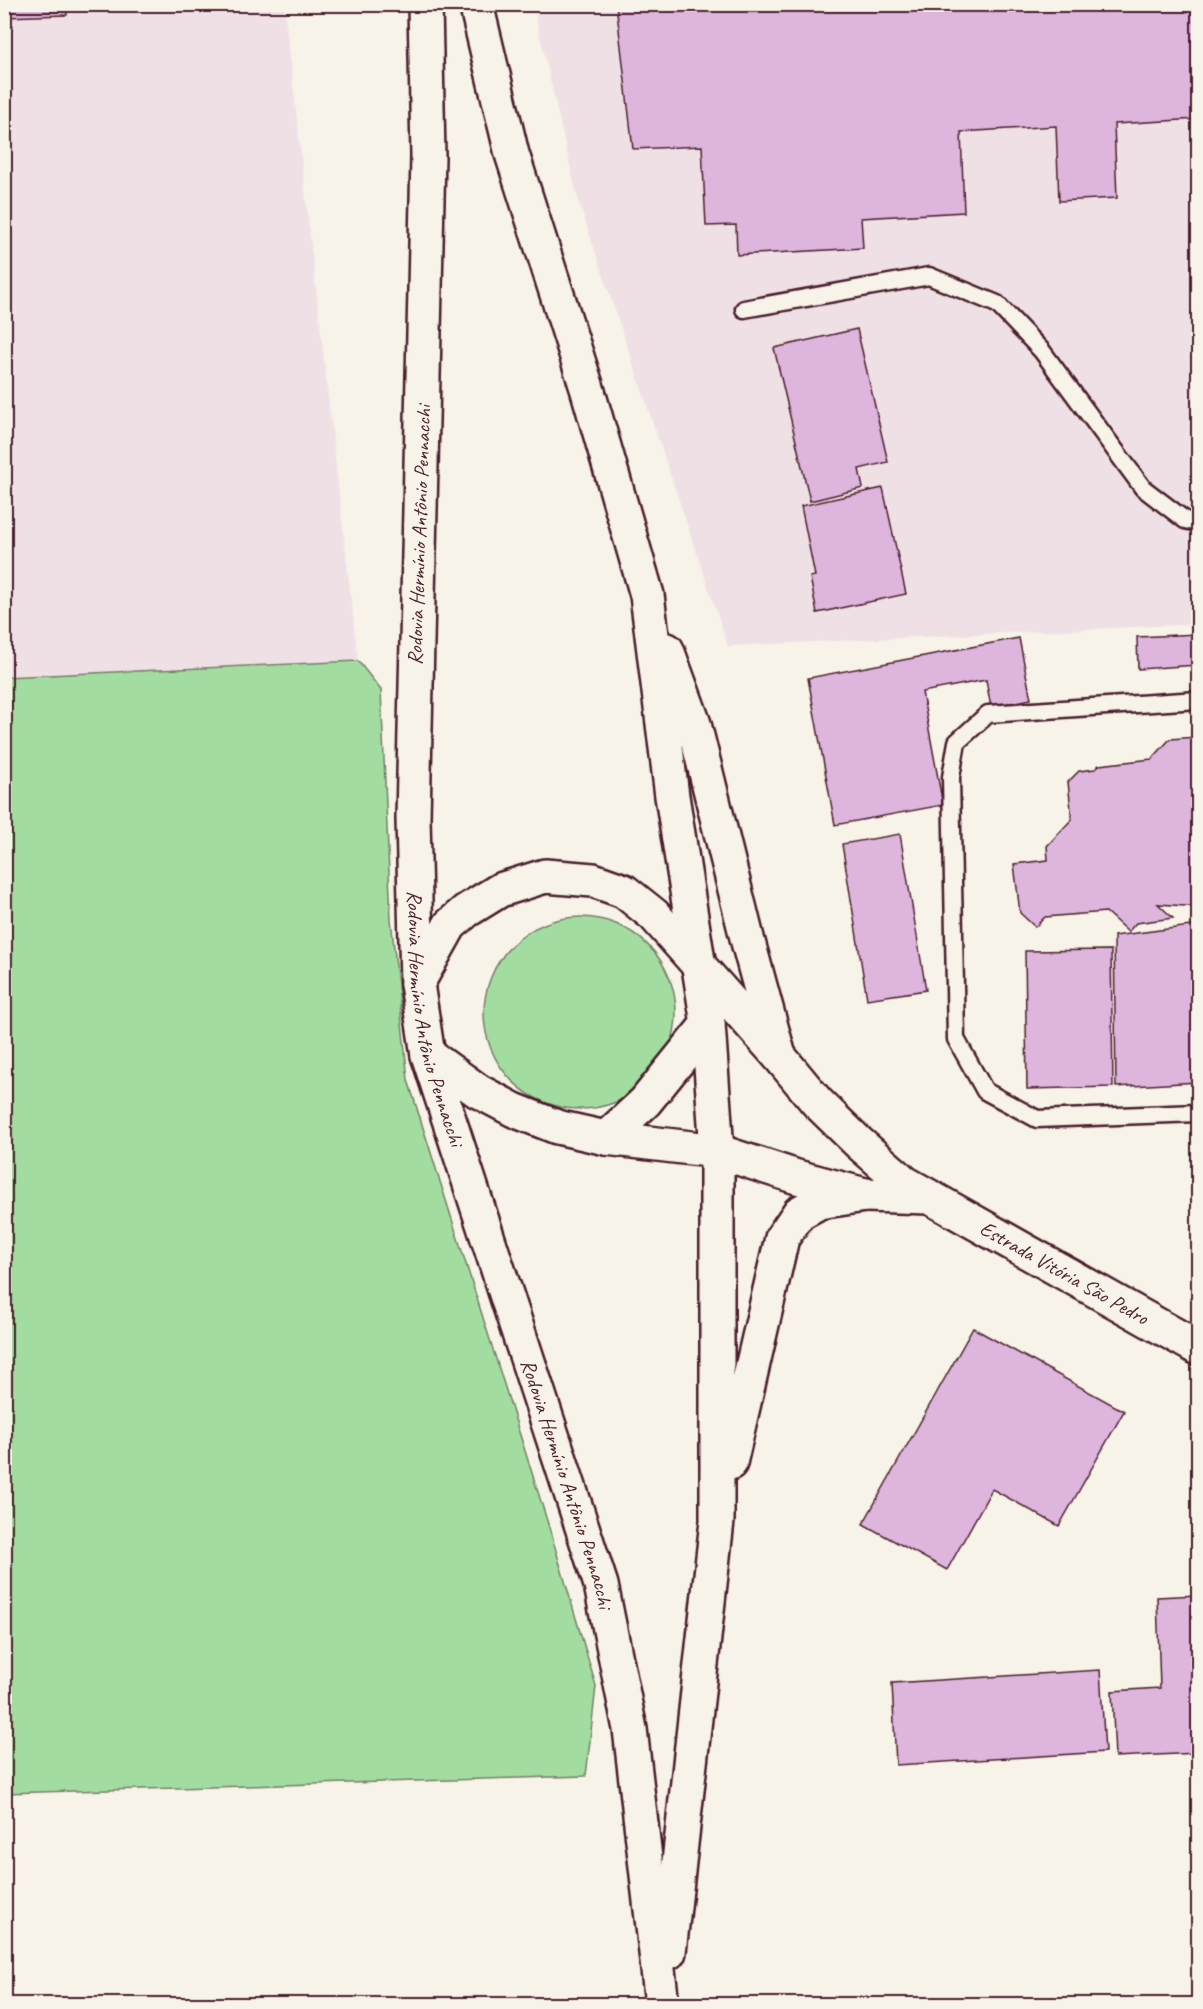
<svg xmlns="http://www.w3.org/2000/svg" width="1203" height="2009" font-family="Caveat,sans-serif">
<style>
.built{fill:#efe0e5}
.green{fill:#a3dca1;stroke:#767e66;stroke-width:1.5}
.building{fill:#ddb5dd;stroke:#4a1f2b;stroke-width:1.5}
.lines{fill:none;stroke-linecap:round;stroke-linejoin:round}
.service-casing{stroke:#4a1f2b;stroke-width:21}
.secondary-casing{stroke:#4a1f2b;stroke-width:38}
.trunk-casing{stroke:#4a1f2b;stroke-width:38}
.service{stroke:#f7f3e8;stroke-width:16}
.secondary{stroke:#f7f3e8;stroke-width:33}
.trunk{stroke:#f7f3e8;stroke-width:33}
.labels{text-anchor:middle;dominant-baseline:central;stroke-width:5;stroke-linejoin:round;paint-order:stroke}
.street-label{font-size:21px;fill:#4a1f2b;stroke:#f7f3e8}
</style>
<rect width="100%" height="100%" fill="#f7f3e8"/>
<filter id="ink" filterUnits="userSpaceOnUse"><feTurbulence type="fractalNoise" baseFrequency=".0167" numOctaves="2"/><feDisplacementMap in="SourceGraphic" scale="12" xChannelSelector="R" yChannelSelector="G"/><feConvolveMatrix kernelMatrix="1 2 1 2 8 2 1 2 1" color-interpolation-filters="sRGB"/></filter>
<g filter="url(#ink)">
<path class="built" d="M4,5h280l74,656 -353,16z
M533,5h665v619l-470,22 -150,-446z"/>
<path class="green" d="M358,661l23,29 10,229 17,161 141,447 47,159 -10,90 -581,17v-1116z
M484 1013a96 96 0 1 1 192 0a96 96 0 1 1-192 0Z"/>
<path class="building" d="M4,4h62l1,11 -63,2z
M616,4h582v115l-84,5 3,74 -58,3 -3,-75 -95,6 3,80 -103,6 2,30 -126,7 -1,-30 -30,1 -4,-80 -69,3z
M857,329l31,133 -29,7 4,19 -53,13 -36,-153z
M883,488l23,106 -89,19 -7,-36 5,-1 -14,-70z
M1198,634v31l-60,4 -1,-32z
M1019,638l12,61 -40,8 -5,-27 -64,12 21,113 -108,20 -27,-147z
M1196,737l2,170 -40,-3 15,14 -37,5 -8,9 -22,-20 -61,5 -10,10 -15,-14 -6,-49 34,-4 -1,-14 25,-27 -4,-37 11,-11 16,-2 4,-4 53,-6 18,-20z
M900,834l26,156 -59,9 -25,-155z
M1198,925v157l-82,5 -2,-151z
M1111,950l2,137 -86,2 -2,-138z
M973,1328l151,83 -65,115 -67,-37 -45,81 -84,-46z
M1198,1595v158l-83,4 -3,-66 48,-3 -3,-91z
M1100,1670l5,82 -209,13 -4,-82z"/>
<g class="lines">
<defs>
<path id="service" d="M744,309l185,-33 68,28 45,47 101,137 42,32 13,3
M1198,700l-210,14 -31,28 -6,35 5,262 29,52 52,28 161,-6"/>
<g id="secondary">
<path id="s1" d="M417,984l33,-59 16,-14 34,-21 45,-14 48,4 31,11 30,24 125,141 38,46 42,41 46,40 293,165"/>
<path d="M428,1055l50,36 36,19 43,17 49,11 111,13 80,26 68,18 64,2"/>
</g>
<g id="trunk">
<path id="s2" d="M425,4l3,152 -15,662 4,166 11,71 173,530 29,144 32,275"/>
<path d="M476,4l36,150 75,234 60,207 25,201 36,228 9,127v370l-48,431"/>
<path d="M667,650l27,74 54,218 31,114"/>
<path d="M606,1138l39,-36 63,-78"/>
<path d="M730,1463l52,-225 17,-25 20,-11 46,-7"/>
</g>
</defs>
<use href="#service" class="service-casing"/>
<use href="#secondary" class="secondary-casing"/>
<use href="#trunk" class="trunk-casing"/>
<use href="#service" class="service"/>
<use href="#secondary" class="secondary"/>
<use href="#trunk" class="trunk"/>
</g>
</g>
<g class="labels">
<g class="street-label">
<text transform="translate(419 535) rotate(-88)">Rodovia Hermínio Antônio Pennacchi</text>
<text stroke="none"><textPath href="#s2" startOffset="1017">Rodovia Hermínio Antônio Pennacchi</textPath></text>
<text stroke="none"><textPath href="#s1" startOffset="846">Estrada Vitória São Pedro</textPath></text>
<text stroke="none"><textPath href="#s2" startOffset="1503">Rodovia Hermínio Antônio Pennacchi</textPath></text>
</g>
</g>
<rect width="1203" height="2009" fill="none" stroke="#f7f3e8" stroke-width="24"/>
<rect x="12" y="12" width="1179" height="1985" fill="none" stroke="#4a1f2b" stroke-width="2" filter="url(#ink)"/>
</svg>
